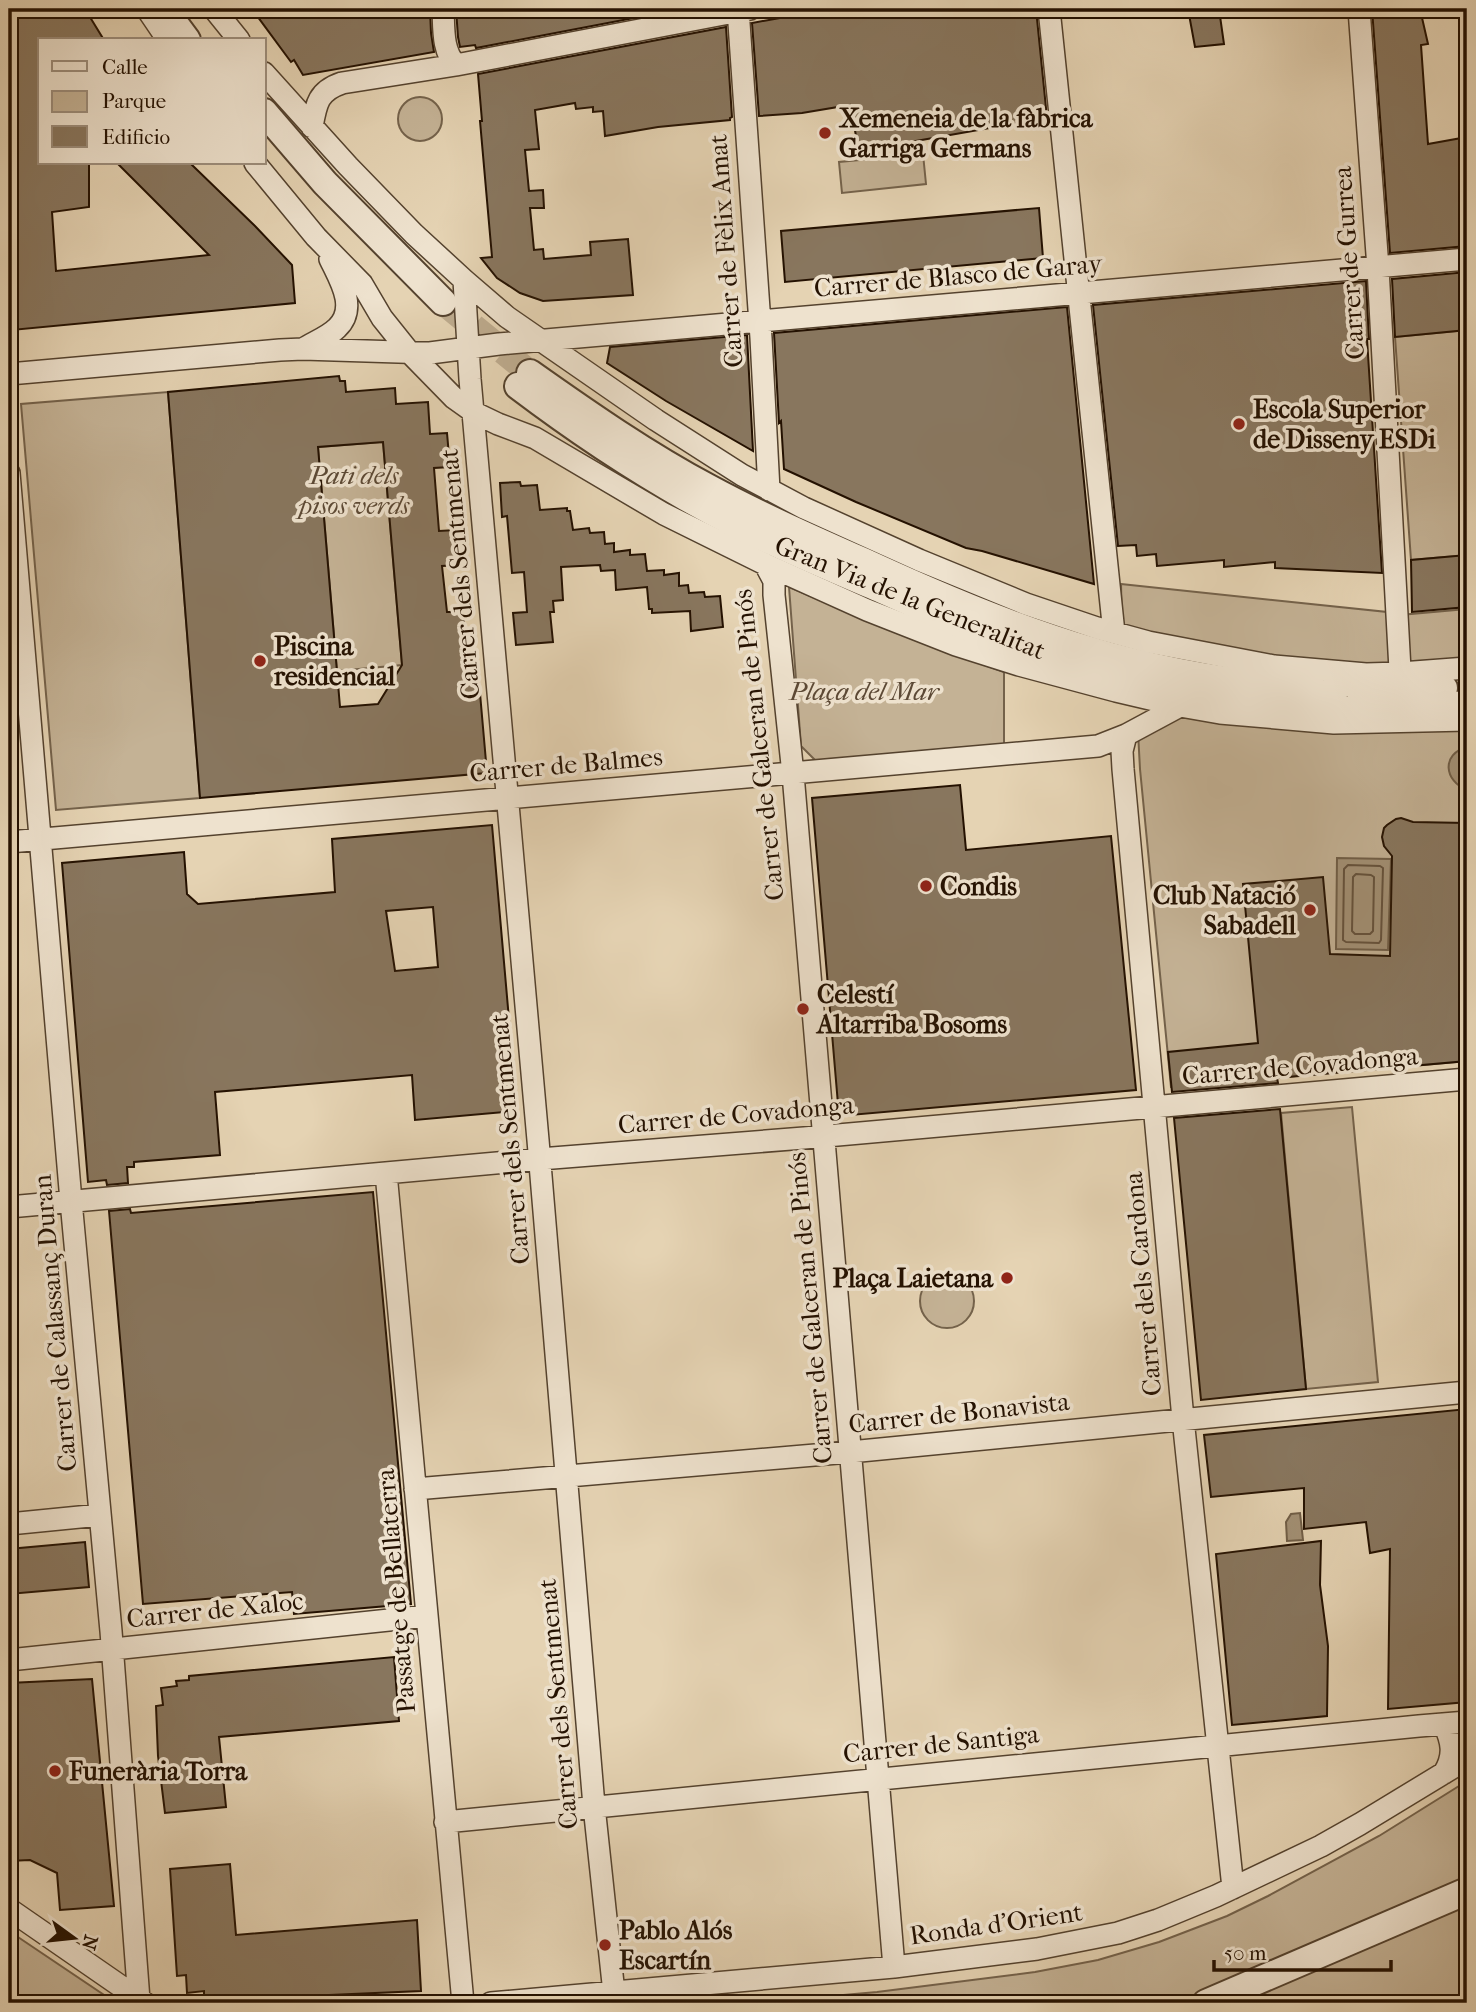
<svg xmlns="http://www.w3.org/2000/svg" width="1476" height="2012" font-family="'IM FELL French Canon',serif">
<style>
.green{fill:#c4b295;stroke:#74624b;stroke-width:2}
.water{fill:#a39176;stroke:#705e47;stroke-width:2}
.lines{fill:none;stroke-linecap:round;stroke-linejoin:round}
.shore{stroke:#64513c;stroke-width:2}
.building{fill:#88765e;stroke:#241101;stroke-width:2;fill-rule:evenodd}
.tertiary-tunnel{stroke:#beac8f;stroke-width:26;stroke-dasharray:26 13;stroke-linecap:butt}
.minor-casing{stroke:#54422e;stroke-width:24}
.tertiary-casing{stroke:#54422e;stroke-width:30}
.minor{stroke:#eee2ce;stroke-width:21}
.tertiary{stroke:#eee2ce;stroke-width:26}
.poi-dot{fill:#8f2418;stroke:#eee2ce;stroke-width:2.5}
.labels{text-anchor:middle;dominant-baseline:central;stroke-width:7;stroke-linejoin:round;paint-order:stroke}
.poi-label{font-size:26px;font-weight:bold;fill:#241101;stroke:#eee2ce;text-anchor:start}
.street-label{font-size:26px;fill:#241101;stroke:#eee2ce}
.park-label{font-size:26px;font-style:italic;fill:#5c4935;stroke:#eee2ce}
</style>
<rect width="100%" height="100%" fill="#e5d3b3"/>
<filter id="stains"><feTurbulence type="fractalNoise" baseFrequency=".00286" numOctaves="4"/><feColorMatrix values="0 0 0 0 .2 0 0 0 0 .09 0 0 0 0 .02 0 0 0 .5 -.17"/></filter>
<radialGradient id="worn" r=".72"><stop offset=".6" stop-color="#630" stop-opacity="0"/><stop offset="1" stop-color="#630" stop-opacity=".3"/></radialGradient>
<path class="green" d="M398 119a22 22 0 1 1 44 0a22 22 0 1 1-44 0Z
M923,154l3,30 -84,9 -3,-31z
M1467,330v225l-56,5 -16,-223z
M168,392l32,406 -144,12 -35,-406z
M383,442l19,223 -65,6 -19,-224z
M1121,584l266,28 4,51h-89l-180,-35z
M789,587l121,51 94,34v72l-185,20 -18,-18z
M1467,609v56l-64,4 -3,-54z
M1180,706l286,17 1,338 -296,26 -31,-318 -2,-37z
M1352,1107l26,275 -72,7 -25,-276z
M920 1301a27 27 0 1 1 54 0a27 27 0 1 1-54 0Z
M1467,1781v222h-714l124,-11 158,-20 63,-12 61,-18 68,-26 41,-20 111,-60z
M9,1931l107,72h-107z"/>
<path class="water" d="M1467,747v43c-23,-9 -26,-36 0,-43z
M1337,858l54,1 -3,91 -52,-1z
M1300,1513l3,27 -16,1 -1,-19 5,-8z"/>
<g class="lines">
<path class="shore" d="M1348,865l32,1 3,2 -2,72 -2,3 -33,-1 -3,-2 1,-71z
M1356,874l15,1 3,2 -1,54 -3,3h-15l-3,-3 1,-54z"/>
</g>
<path class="building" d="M9,9h76l19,31h-64v123h49v44l-37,5 4,59 153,-16 -92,-92h73l65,63 37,39 3,38 -283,27 -3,-30z
M252,9h178l1,24 3,19 -131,23 -9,-15 -3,2z
M456,9h225l-205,39 -1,-3 -15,2 -2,-10z
M830,9h206l11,109 -188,33 -9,-46 -48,8 -43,3 -7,-93z
M1188,9h31l5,35 -29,3z
M1372,9h48l8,35 -7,1 7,99 39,-7v109l-77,7z
M726,27l6,90 -2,1v2l-72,7 -53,9 -2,-25 -10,1v-5l-17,2 -1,-6 -40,7 4,39 -14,1 4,41 14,-1 1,18h-14l4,42 9,-1 1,10 47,-4 -1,-13 38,-3 5,56 -90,6 -23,-8 -23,-15 -16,-20 11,-1 -12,-136h2l-4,-47z
M1039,208l4,50 -258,24 -4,-51z
M1467,272v58l-72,7 -3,-58z
M1366,281l3,58h-2l15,234 -107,-5v-6l-51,5v-7l-67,6 -1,-12 -19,2 -1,-11 -18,1 -25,-241z
M1067,307l27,277 -112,-33 -16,-3 -110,-46 -72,-33 -3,-48 -2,2 -5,-90z
M747,335l6,116 -87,-50 -59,-38 3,-16z
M339,376l1,5h5l1,11 49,-4 1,16 32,-2 2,32 17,-1 3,34 -16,1 5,63 17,-1 3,35 -17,1 5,46h16l4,48 10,-1 10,114 -287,25 -32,-406zM383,442l19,223 -24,39 -38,3 -22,-260z
M520,482l1,4 16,-1 3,25 27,-2v3h3l3,19 16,-2 1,5 14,-1 1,12 9,-1v9l16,-2v5l15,-1 2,17 17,-1v5l15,-2v13l9,-1 1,8 15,-1 1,5 15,-1 3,31 -32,4 -1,-20 -38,2v-4h-3l-2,-22 -31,3 -1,-20 -14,1 -1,-6 -39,2 2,33 -10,1 1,11h-4l3,30 -37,3 -3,-32 14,-1 -3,-40 -12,1 -5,-57 -5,1 -2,-34z
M1467,555v52l-55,5 -1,-52z
M960,785l6,65 145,-14 25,254 -297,26 -27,-318z
M1401,818l12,4 54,1v238l-190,17 1,5 -106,9 -4,-40 90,-9 -15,-159 80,-7 7,77 60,2 2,-100 -8,-10 -2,-9 2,-9 3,-3 9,-6z
M492,825l25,286 -102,9 -3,-45 -197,17 5,63 -86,7v5h-7l1,16 -21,2 -1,-5 -18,2 -26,-319 122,-11 3,42 11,10 137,-12 -3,-53zM433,907l5,60 -43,4 -9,-60z
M1280,1109l26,280 -105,11 -27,-282z
M373,1192l38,412 -117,10 -2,-22 -149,12 -34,-393 21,-2 1,4z
M1467,1409v293l-79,7 2,-160 -20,4 -4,-31 -62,7v-41l-93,9 -7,-62z
M1321,1541l-1,44 8,61 -1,70 -95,9 -16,-171z
M85,1542l4,45 -80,7v-45z
M394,1657l5,64 -180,16 7,70 -61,6 -7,-57 -2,-50 7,-1 -2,-17 16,-2 -1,-5 13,-1v-4z
M92,1679l22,227 -54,4 -3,-37 -27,-13 -21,1v-178z
M230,1864l6,71 181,-15 4,71 -204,9v-3l-13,1v-7l-17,2 -1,-18 -9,1 -7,-107z"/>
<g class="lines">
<path class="tertiary-tunnel" d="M443,302l87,71"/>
<defs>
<path id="minor" d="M147,9l21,31
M214,9l25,31
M443,9c1,19 -1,42 13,56
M738,9l23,329 8,152
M1049,9l65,624
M1359,9l19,259 23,420
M264,73l84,93 66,68 50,46 43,37 149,103 86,55 62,33 115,52 107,44 71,24 51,14 126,24 92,8 35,-1 66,-5
M312,127c4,-23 6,-36 30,-44l114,-18 294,-56
M255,163l61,74 46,47 20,34 28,35 44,45 21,15 23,11 37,14 129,76 101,50 102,46 89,35 63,20 97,26 64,15 40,7 114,10 133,-3
M464,280l6,99 68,761 56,666 20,187
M303,349c11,-7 25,-12 34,-21 21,-20 3,-48 -7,-69
M9,374l271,-24 23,-1 127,4 69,-9 968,-85
M9,473l62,728 40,430 28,369
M765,564l9,17v14l19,179 101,1193
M1325,691l47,-11
M1126,735l-4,16 1,18 60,650 50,469
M9,842l1089,-96 28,-11 54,-29
M386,1173l77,830
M9,1207l531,-48 264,-21 663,-59
M415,1489l435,-37 617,-60
M9,1524l91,-9
M9,1660l418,-44
M1444,1724c8,18 11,31 0,49
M445,1822l974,-96 48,-4
M9,1909l136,94
M491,2003l403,-36 143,-18 81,-16 40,-13 58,-24 105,-50 39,-22 107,-65"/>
<path id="tertiary" d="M164,9l23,31
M264,112l61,71 118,119
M530,373c58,41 117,82 179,115 50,27 102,50 154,73 74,34 149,66 227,89 73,22 149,34 225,40
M518,386c70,53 145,102 223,141 46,23 94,43 141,63 32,14 64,29 97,42 31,12 64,22 96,31 59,18 119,34 181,41 69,8 142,7 211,0
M1360,691l84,-3
M1206,2003l261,-112"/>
</defs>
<use href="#minor" class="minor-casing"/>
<use href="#tertiary" class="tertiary-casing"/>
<use href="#minor" class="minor"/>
<use href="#tertiary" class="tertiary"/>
</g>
<g class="poi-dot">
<circle cx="825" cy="133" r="7"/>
<circle cx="1239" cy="424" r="7"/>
<circle cx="260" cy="661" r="7"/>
<circle cx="926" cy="886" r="7"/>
<circle cx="1310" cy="910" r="7"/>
<circle cx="803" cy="1009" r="7"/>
<circle cx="1007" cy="1278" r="7"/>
<circle cx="55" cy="1771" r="7"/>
<circle cx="605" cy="1945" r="7"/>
</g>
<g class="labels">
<g class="poi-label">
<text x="839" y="118">Xemeneia de la fàbrica<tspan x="839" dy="30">Garriga Germans</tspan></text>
<text x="1253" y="409">Escola Superior<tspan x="1253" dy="30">de Disseny ESDi</tspan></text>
<text x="274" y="646">Piscina<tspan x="274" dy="30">residencial</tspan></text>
<text x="940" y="886">Condis</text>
<text x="1296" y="895" text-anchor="end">Club Natació<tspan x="1296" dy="30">Sabadell</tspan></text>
<text x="817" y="994">Celestí<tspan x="817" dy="30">Altarriba Bosoms</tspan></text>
<text x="993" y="1278" text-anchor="end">Plaça Laietana</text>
<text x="69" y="1771">Funerària Torra</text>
<text x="619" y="1930">Pablo Alós<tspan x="619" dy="30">Escartín</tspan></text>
</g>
<g class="street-label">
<text transform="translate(726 251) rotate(-94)">Carrer de Fèlix Amat</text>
<text transform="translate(1349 263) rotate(-94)">Carrer de Gurrea</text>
<text transform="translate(958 276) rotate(-5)">Carrer de Blasco de Garay</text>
<text transform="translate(460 574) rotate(-95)">Carrer dels Sentmenat</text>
<text transform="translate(910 598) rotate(22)">Gran Via de la Generalitat</text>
<text transform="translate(759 745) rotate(-96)">Carrer de Galceran de Pinós</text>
<text transform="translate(566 765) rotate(-5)">Carrer de Balmes</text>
<text transform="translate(1300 1066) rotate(-5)">Carrer de Covadonga</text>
<text transform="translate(736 1115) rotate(-5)">Carrer de Covadonga</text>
<text transform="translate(510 1139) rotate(-95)">Carrer dels Sentmenat</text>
<text transform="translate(1143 1284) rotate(-95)">Carrer dels Cardona</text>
<text transform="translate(810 1308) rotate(-95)">Carrer de Galceran de Pinós</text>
<text transform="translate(55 1323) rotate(-95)">Carrer de Calassanç Duran</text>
<text transform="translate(959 1413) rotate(-6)">Carrer de Bonavista</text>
<text transform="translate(396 1591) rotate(-95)">Passatge de Bellaterra</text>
<text transform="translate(215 1610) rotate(-6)">Carrer de Xaloc</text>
<text transform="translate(558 1704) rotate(-95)">Carrer dels Sentmenat</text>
<text transform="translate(941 1744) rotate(-6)">Carrer de Santiga</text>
<text transform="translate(996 1924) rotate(-8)">Ronda d'Orient</text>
</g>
<g class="park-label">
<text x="354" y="475">Pati dels<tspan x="354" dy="30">pisos verds</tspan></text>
<text x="864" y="691">Plaça del Mar</text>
</g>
</g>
<rect width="1476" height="2012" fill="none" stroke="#e5d3b3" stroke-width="35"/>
<rect x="10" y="10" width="1455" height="1991" fill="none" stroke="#241101" stroke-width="3.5"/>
<rect x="18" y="18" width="1441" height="1977" fill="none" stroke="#241101" stroke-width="2"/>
<rect x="38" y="38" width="228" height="126" fill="#eee2ce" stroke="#9d8e7c" stroke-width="2"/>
<rect x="52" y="61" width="35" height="10" fill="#eee2ce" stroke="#9d8e7c" stroke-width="2"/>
<text x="102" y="74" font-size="21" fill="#241101">Calle</text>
<rect x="52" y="91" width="35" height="21" fill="#c4b295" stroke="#9d8e7c" stroke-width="2"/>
<text x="102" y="108" font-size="21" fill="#241101">Parque</text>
<rect x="52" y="126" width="35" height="21" fill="#88765e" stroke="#9d8e7c" stroke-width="2"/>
<text x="102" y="144" font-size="21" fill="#241101">Edificio</text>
<g transform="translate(74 1938) rotate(105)" stroke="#eee2ce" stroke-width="5" paint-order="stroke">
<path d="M0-5L12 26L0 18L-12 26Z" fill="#241101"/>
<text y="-10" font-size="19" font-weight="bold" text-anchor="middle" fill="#241101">N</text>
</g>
<path d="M1214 1960v10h177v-10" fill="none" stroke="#241101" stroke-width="3.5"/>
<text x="1224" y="1960" font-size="21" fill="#241101" stroke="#eee2ce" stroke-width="5" paint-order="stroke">50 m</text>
<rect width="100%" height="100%" filter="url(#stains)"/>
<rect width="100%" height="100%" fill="url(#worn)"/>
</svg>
